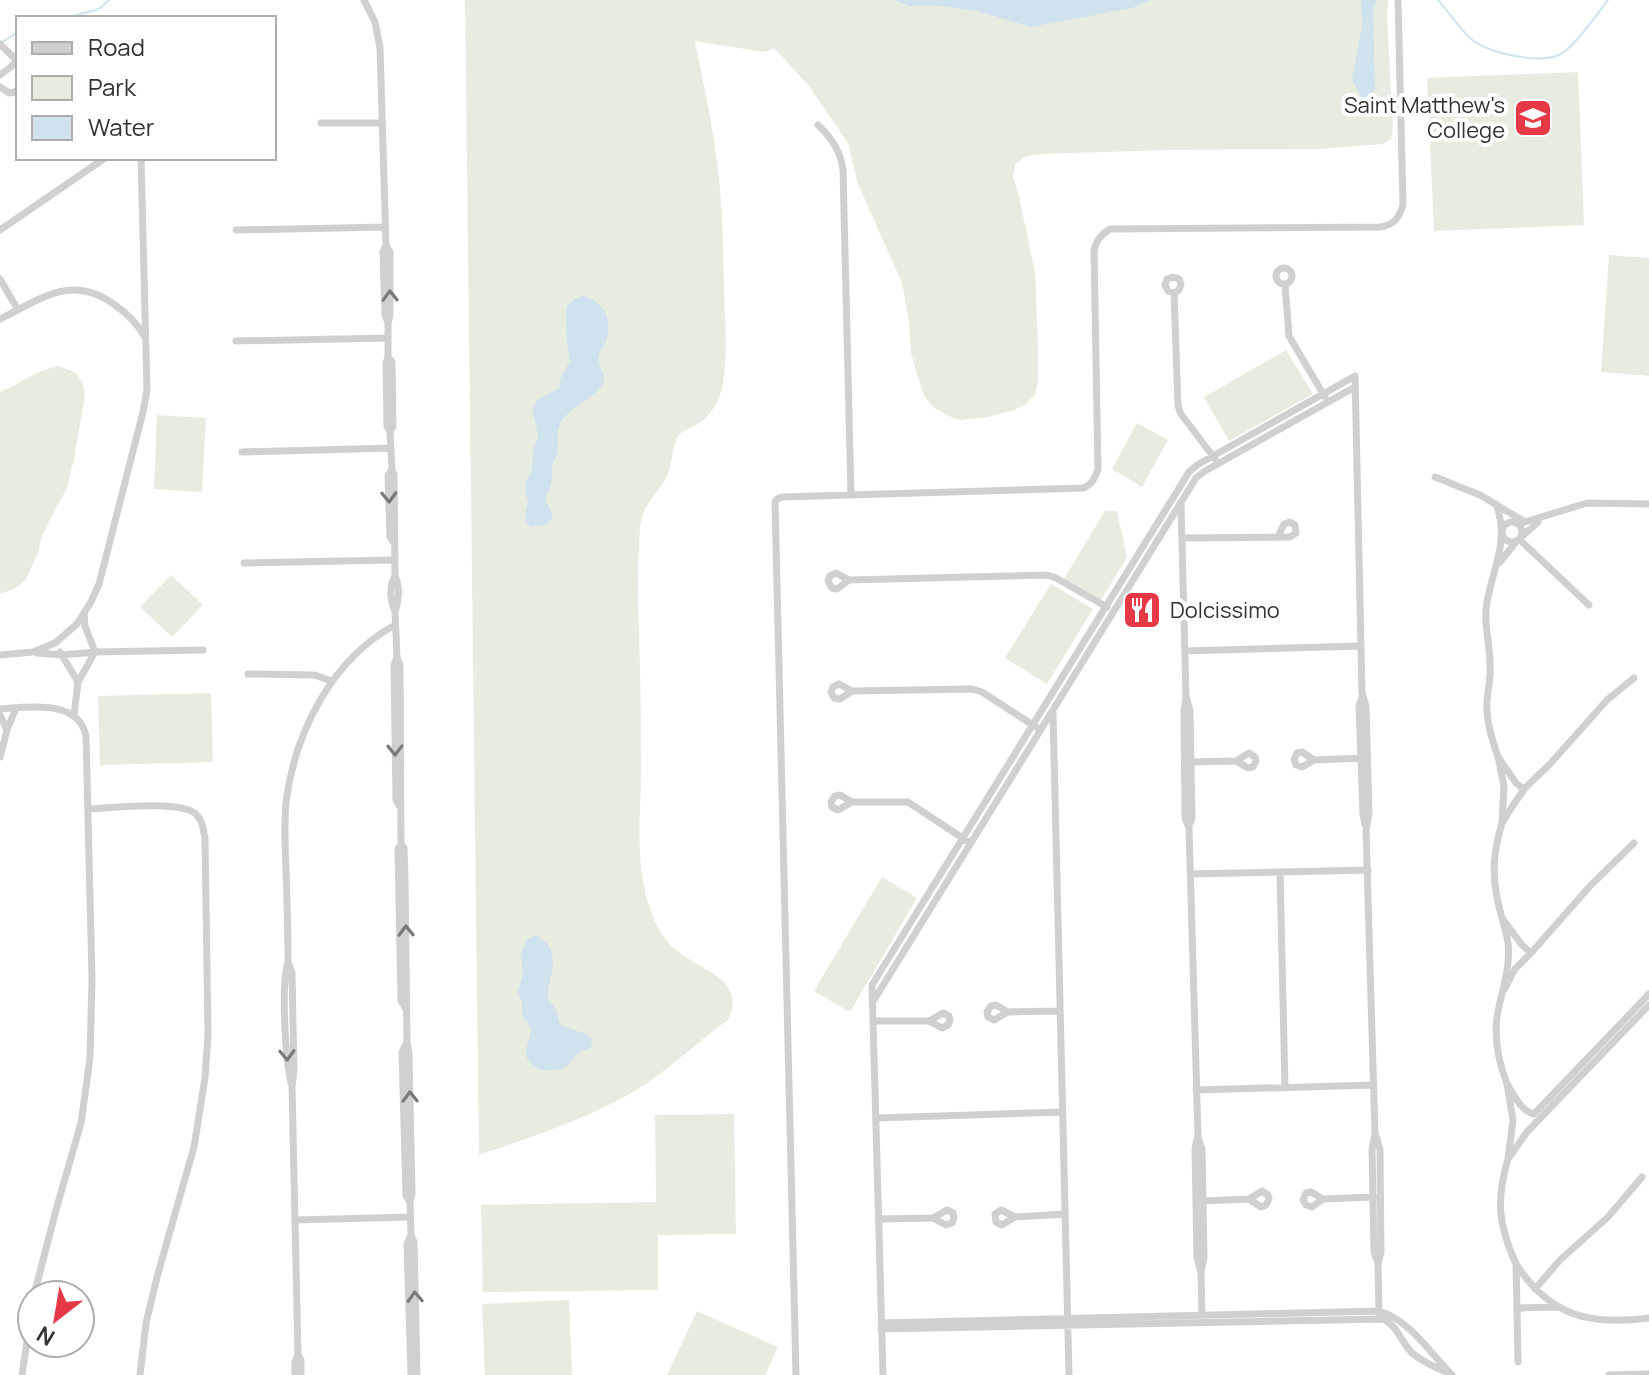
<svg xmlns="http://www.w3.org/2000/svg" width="1649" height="1375" font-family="Manrope,sans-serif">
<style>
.green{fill:#e6ecdf}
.water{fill:#cfe2ee}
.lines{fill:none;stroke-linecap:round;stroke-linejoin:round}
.stream{stroke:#cfe2ee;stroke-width:2}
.minor{stroke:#d0d0d0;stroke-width:7}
.oneway{stroke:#7a7a7a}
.labels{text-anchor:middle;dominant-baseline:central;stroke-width:8;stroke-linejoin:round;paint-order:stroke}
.poi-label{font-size:22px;fill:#333;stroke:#fff;text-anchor:end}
</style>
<rect width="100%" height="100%" fill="#fff"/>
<path class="green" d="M465,0h923l-1,17 6,110 -2,12 -8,5 -65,5 -150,1 -127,4 -17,3 -9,8 -2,11 7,25 15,72 3,72v37l-3,13 -9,9 -12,6 -26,7 -27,3 -13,-4 -15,-9 -10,-13 -12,-41 -2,-31 -7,-39 -44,-99 -10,-41 -39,-57 -35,-38 -10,4 -69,-11c9,45 19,91 24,137 4,38 4,76 5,115 1,31 5,72 -4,102 -5,14 -14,25 -27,32 -5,2 -11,4 -15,9 -7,11 -5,28 -11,40 -7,15 -20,24 -25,41 -3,9 -2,20 -3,30 -2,40 0,80 1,121 1,36 1,72 1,109 -1,44 -6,95 11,137 5,13 12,26 23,35 23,21 75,31 52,72 -33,23 -60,51 -94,71 -48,28 -102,45 -154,63z
M1578,72l6,153 -150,6 -7,-153z
M1609,255l40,3v118l-48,-4z
M1286,350l27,44 -84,47 -25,-44z
M59,366l17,7 6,9 3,13 -11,64 -7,29 -25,47 -4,18 -13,28 -11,8 -14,5v-202c20,-8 38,-23 59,-26z
M157,415l49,3 -4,74 -48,-3z
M1137,423l31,17 -26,47 -30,-18z
M1105,511h12l10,46 -26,43 -37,-21z
M171,575l32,30 -31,32 -32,-30z
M1051,584l42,25 -46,75 -42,-26z
M211,693l2,69 -113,3 -2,-69z
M882,877l35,21 -67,114 -36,-21z
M734,1114l2,120 -78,1v55l-175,2 -2,-87 175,-3 -1,-87z
M569,1300l3,75h-87l-3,-71z
M697,1311l81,36 -13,28h-98z"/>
<path class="water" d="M893,0h258l-19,8 -101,19 -54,-16 -37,-5h-30z
M1361,0h16l-4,11 2,79 -11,13 -12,-24 10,-53z
M583,296c24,6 30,27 22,48 -2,4 -5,7 -6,11 -3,11 10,19 3,30 -10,17 -38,23 -43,43 -3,8 0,16 -2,24 -2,10 -1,2 -4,12 -2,6 -1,5 -1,12 0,9 -4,15 -7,23l8,17 -5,8 -17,3 -4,-3 -2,-10 3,-11 -3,-16 2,-8 5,-8 1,-20 5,-14 -3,-18 -3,-6 5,-13 22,-12 2,-11 9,-16c-3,-7 -5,-49 -3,-54 3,-6 10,-9 16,-11z
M536,935c27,14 14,39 11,61l9,14 4,15 23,8 9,6 -1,9c-4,2 -9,1 -12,4 -6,3 -7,11 -12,14 -12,9 -40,5 -41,-13 0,-8 5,-16 5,-25l-8,-11 -1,-14 -4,-11 5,-18 -2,-20 6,-14z"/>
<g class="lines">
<path class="stream" d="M1438,0c11,12 20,27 32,38 17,15 67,26 89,17 14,-6 39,-42 49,-55
M66,18l33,-9 10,-9
M2,42l16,-10"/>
<path class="minor" d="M364,0l11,22 5,26 6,197 4,7v63l-2,8 -3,-8 -2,-63 3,-7
M0,44l18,18
M0,75l12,-9 4,-5
M0,87l9,6 6,-1 3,-3
M321,123h61
M818,125c13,12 23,26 25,45l8,325
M0,230l105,-72
M236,230l150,-3
M1276 276a8 8 0 1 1 16 0a8 8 0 1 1-16 0Z
M0,279l18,31
M1285,284l4,52 36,61
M1174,293l-6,-2 -3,-6 2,-6 6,-2 6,2 2,5 -2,6 -5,3 4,113 3,8 34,45
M0,319c41,-20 72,-46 115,-14 13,9 22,18 30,32
M388,323v34
M236,341l152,-3
M390,432l-3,-6 -1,-63 2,-6 4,5 1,64 -3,6 2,38
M242,452l149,-4
M1435,477l45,18 45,27 62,-19 62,1
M1181,504l5,193 -2,14 1,107 4,10 9,307 -3,14 2,108 4,15
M1496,504c14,37 -3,63 -9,98 -4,21 3,41 3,62 1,13 -2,25 -3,38 -1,19 5,37 11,55
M1502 532a10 10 0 1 1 20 0a10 10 0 1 1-20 0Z
M1182,538l108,-1 6,-4 -1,-8 -5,-3 -6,2 -6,13
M1519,539l70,66
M394,543l-4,-6 -2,-62 4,-5 2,4 1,102
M1500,562l15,-19 23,-21
M244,563l150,-3
M849,580l-12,9 -5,-1 -4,-7 2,-5 6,-3 13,7 198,-5 9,3 51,29
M395,611c-5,-10 -6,-25 0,-35 5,9 4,25 0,35l2,46
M1185,651l176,-5
M60,652l18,30
M37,653l25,2 33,-3 108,-2
M0,655l33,-3 22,-9 22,-19 14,-22 8,-18 44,-172 4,-22 -6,-232
M248,674l66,1 18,6
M852,691l-12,8 -6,-1 -3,-6 2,-5 6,-3 13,7 120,-2 10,3 54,35
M1362,697l-3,9 4,108 2,10
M1187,699l3,12 2,107 -3,8
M0,709c29,-2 78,-10 86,27l6,243 -2,79 -9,65 -25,87 -22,85
M1053,713l16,662
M0,715l7,15
M74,715l4,-33 17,-30 -10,-26 -1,-12
M0,757l7,-27 9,-22
M1314,760l-12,-8 -5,1 -3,6 2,6 6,2 12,-7 51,-2
M1189,762l47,-1 12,7 5,-1 3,-6 -1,-4 -6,-4 -13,8
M1524,789l-8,-6 -18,-26 6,29 -2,37c8,-13 15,-25 25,-37l23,-22 57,-64 27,-22
M852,802l-14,8 -6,-3 -1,-5 4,-6 5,-1 12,7h56l59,39
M400,807l-4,-7 -2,-135 3,-8 3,8 1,179
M88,809c24,-1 91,-9 108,5 7,7 7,15 9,24l3,196 -3,44 -11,69 -37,130 -11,46 -6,52
M1502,823c-11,36 -10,60 0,95
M1280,872l5,216
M1190,874l178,-4
M1531,953l59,-67 44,-43
M288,962c0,-31 -1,-61 -2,-92 -1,-23 -2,-46 0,-68 9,-70 46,-143 109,-177
M1504,990l11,-21 16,-16 -9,-8 -20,-27c2,8 5,17 6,25 3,25 -7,49 -11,74 -3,23 2,46 10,67
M1649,994l-115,120c-13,-3 -20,-19 -27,-30l6,36 -5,39 19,-27 122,-127
M874,1000l322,-522 9,-7 150,-84
M406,1009l-5,-8 -3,-152 3,-5 3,4 1,29 2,165
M1008,1012l-12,-7 -5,1 -4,6 1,5 6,3 14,-8 51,-1
M873,1021h56l13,7 6,-3 2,-5 -1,-4 -6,-3 -14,8
M292,1086c-7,-24 -11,-101 -4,-124l4,11 2,98 -2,15 6,269 -3,7v13
M1196,1090l178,-5
M876,1118l186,-6
M1376,1136l4,14 1,102 -3,11 1,52
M1198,1137l4,12 1,52 1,57 -3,14 1,44
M1508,1159c-12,41 -10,65 8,105
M1323,1199l-11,8 -6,-2 -3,-5 3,-7 5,-1 12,7 51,-2
M1202,1201l47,-2 12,8 5,-2 3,-6 -1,-4 -6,-4 -13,8
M410,1202l-4,-6 -4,-144 5,-10 2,11 3,141 -2,8 1,33
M1015,1217l-13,8 -6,-3 -1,-8 6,-4 14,7 50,-3
M879,1219l54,-1 13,7 6,-2 2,-5 -1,-5 -6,-3 -14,8
M295,1220l115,-3
M1535,1289l25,-29 48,-43 34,-40
M1560,1307l-43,1 -1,-44c34,52 73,62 133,54
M1517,1308l1,54
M881,1323l498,-12c31,9 51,42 73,64
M881,1329l502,-10c14,6 18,23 29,34 10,8 22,14 34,19
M298,1355l3,5v15
M22,1375l10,-67
M411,1375l-4,-132 4,-8 3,7 3,133
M796,1375l-21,-873 2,-3 5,-2 302,-9c8,-4 11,-10 14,-19l-4,-218c2,-11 7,-16 16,-22l270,-2c14,-2 19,-9 23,-22l-5,-205
M883,1375l-11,-390 317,-513 8,-7 158,-89 7,317 4,13 3,108 -3,16 9,304 -3,15 2,103 4,11
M1609,1375l40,-1"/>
</g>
<defs><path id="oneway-chevron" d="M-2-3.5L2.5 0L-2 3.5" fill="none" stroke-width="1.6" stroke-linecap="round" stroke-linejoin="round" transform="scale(2)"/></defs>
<g class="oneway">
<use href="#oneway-chevron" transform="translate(390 296) rotate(-91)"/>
<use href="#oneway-chevron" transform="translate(389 497) rotate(88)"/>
<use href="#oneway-chevron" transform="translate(395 750) rotate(89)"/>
<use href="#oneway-chevron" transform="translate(406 931) rotate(-91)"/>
<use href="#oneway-chevron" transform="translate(287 1055) rotate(88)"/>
<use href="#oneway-chevron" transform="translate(410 1097) rotate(-91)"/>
<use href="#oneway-chevron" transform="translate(415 1297) rotate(-92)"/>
</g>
<defs>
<symbol id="school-square" viewBox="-11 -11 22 22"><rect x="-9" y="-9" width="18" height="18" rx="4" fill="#e63946" stroke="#fff"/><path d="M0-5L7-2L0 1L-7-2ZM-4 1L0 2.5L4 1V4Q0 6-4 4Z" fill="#fff"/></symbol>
<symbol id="restaurant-square" viewBox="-11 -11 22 22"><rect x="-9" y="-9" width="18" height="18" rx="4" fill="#e63946" stroke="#fff"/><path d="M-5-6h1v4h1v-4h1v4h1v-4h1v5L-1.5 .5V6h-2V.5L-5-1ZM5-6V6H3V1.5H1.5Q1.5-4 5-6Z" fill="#fff"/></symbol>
</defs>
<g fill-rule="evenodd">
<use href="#school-square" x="1511" y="96" width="44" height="44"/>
<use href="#restaurant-square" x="1120" y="588" width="44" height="44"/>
</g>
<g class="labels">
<g class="poi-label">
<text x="1505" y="105">Saint Matthew's<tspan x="1505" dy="25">College</tspan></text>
<text x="1170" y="610" text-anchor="start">Dolcissimo</text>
</g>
</g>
<rect x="16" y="16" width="260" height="144" fill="#ffffff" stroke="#adadad" stroke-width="2"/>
<rect x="32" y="42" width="40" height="12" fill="#d0d0d0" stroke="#adadad" stroke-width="2"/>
<text x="88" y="56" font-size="24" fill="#333333">Road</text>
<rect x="32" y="76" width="40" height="24" fill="#e6ecdf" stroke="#adadad" stroke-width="2"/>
<text x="88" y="96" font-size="24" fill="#333333">Park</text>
<rect x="32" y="116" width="40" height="24" fill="#cfe2ee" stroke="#adadad" stroke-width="2"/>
<text x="88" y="136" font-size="24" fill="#333333">Water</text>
<g transform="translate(56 1319) rotate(211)"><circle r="38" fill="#ffffff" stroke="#adadad" stroke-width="2"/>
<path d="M0-6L14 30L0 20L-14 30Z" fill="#e63946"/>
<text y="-12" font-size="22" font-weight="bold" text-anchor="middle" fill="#333333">N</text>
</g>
</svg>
